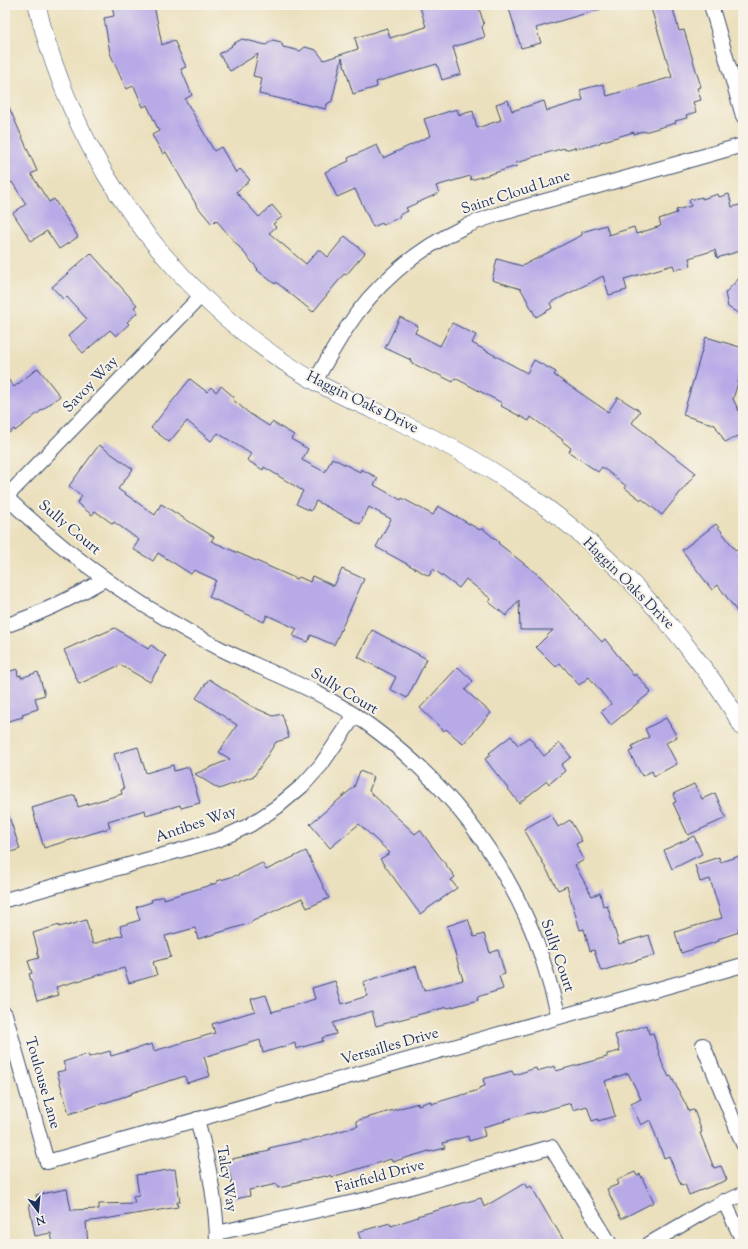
<svg xmlns="http://www.w3.org/2000/svg" width="748" height="1249" font-family="'Sorts Mill Goudy',serif">
<style>
.building{fill:#b8aae7}
.lines{fill:none;stroke-linecap:round;stroke-linejoin:round}
.minor-casing{stroke:#3a4a6c;stroke-width:16}
.tertiary-casing{stroke:#3a4a6c;stroke-width:18}
.minor{stroke:#fff;stroke-width:14}
.tertiary{stroke:#fff;stroke-width:17}
.labels{text-anchor:middle;dominant-baseline:central;stroke-width:4;stroke-linejoin:round;paint-order:stroke}
.street-label{font-size:15px;fill:#1b2f5e;stroke:#f7f3e8}
</style>
<rect width="100%" height="100%" fill="#f7f3e8"/>
<filter id="ink" filterUnits="userSpaceOnUse"><feTurbulence type="fractalNoise" baseFrequency=".025" numOctaves="2"/><feDisplacementMap in="SourceGraphic" scale="8" xChannelSelector="R" yChannelSelector="G"/><feConvolveMatrix kernelMatrix="1 2 1 2 8 2 1 2 1" color-interpolation-filters="sRGB"/></filter>
<filter id="wash" filterUnits="userSpaceOnUse"><feTurbulence type="fractalNoise" baseFrequency=".012" numOctaves="4" result="noise"/><feDisplacementMap in="SourceGraphic" scale="16" xChannelSelector="R" yChannelSelector="G"/><feGaussianBlur stdDeviation="0.9" result="paint"/><feColorMatrix in="noise" values="0 0 0 0 0 0 0 0 0 0 0 0 0 0 0 0 0 1.4 0 .05"/><feComposite in="paint" operator="in"/></filter>
<g filter="url(#wash)">
<rect width="100%" height="100%" fill="#ebe0bd"/>
<g id="blocks">
<path class="building" d="M112,5h42l8,40 12,-5 12,27 -5,2 11,26 -7,4 29,52 7,-4 15,26 4,-4 10,11 -14,12 23,25 13,-12 10,12 -9,7 3,3 -7,6 37,31 13,-15 9,8 17,-21 20,17 -19,22 -2,-1 -31,38 -37,-30 -1,2 -18,-14 1,-1 -42,-49 -4,4 -15,-18 -31,-54 -3,2 -11,-19 7,-4 -12,-26 -4,2 -9,-21 -8,3 -16,-36 -6,-35 10,-2z
M427,5h51l6,19 -2,3 3,10 -32,10 8,27 -19,6 -5,-16 -61,18 1,5 -24,7 -11,-36 -10,43 -5,3 -1,5 -67,-15 3,-16 -9,-2 5,-22 -28,17 -11,-17 13,-8 -1,-1 11,-6 24,6 7,-5 8,2 2,5 9,2 8,2 5,-4 11,3 8,10 34,-11 -3,-11 32,-10 3,10 36,-11 -6,-20z
M508,5h95l1,3 -68,20 5,15 -20,5z
M650,5h22l7,26 5,-1 17,57 -4,1 4,12 -8,2 3,10 -10,3 1,3 -12,3 1,2 -32,9 -1,-1 -9,3v-2l-34,10v1l-13,4 -1,-1 -11,3v-2l-10,3 -1,-2 -38,11v1l-10,3 1,3 -46,14 -1,-4 -34,10 3,7 -33,15 2,3 -9,4 1,2 -17,8 -1,-2 -9,4 -18,-38 -18,8 -12,-25 24,-11 -1,-3 29,-13 6,13 47,-22 -6,-17 33,-10 2,6 14,-4 4,17 24,-8 -5,-16 12,-4 4,11 32,-10 3,10 36,-11 -3,-10 23,-6 4,12 65,-19z
M5,98l32,73 -6,3 18,28 5,-3 24,38 -19,12 -12,-18 -16,10 -18,-28 13,-9 -14,-22 -7,3z
M718,194l1,3 10,-3 3,13 11,-3v46l-26,8 -2,-8 -26,8 2,8 -16,4 -2,-5 -49,14 3,11 -18,5 -6,-19 -53,27 2,5 -16,9 -15,-28 -29,-9 5,-21 25,7 60,-31v-3l24,-7 3,10 25,-8 2,7 25,-8 -2,-7 18,-6 -1,-3 15,-4 -2,-6 13,-3v2z
M91,253l46,52 -3,2 4,5 -11,10 2,2 -13,12 -6,-6 -27,23 -15,-17 19,-17 -20,-22 -3,3 -12,-13z
M743,274v42l-15,-9 -3,-14z
M400,317l18,9 -3,7 25,13 12,-23 24,12 -4,8 55,30 7,-13 22,12 -2,3 54,37 10,-15 22,14 -8,12 64,50 -34,42 -20,-16 -1,1 -16,-12 1,-2 -24,-19 -4,5 -29,-20 2,-4 -9,-7 1,-1 -32,-23 -2,4 -28,-15 1,-3 -47,-25 -2,4 -18,-9 -1,1 -24,-12 1,-2 -26,-12z
M706,337l37,11v18l-10,33 10,20v15l-18,8 -10,-17 -32,-10z
M38,368l22,28 -45,35 -1,-2 -9,7v-61l9,12z
M190,379l17,13 4,-5 5,5 5,-6 13,11 -2,2 18,15 19,12 3,-4 22,13 -3,4 17,10 -6,11 23,12 7,-14 28,14 1,-3 17,9 -4,7 27,15 1,-2 31,17 5,-9 42,24 2,-2 17,14 -1,1 44,35 60,64 3,-3 29,37 2,-2 15,18 -40,33 -10,-13 10,-8 -22,-27 -10,8 -19,-22 -4,4 -20,-20 17,-17h-33l-1,-30 -13,16 -17,-14 2,-3 -25,-20 -7,9 -26,-19 -4,7 -53,-29 15,-28 -22,-12 -9,17 -44,-23 -5,10 -15,-7 7,-13 -39,-24 -1,3 -16,-10 4,-6 -33,-21 -7,8 -24,-20 -18,21 -18,-14z
M99,445l34,24 -15,20 37,26 6,-11 53,33 -3,4 86,38 2,-2 11,5 2,-6 22,10 8,-17 22,10 -30,66 -23,-10 -3,7 -15,-6 4,-7 -30,-14 -3,7 -55,-25 7,-17 -22,-10 -3,4 -33,-21 -5,8 -20,-12 6,-9 -25,-18 -1,2 -18,-13 -3,4 -15,-12 5,-7 -13,-10z
M716,524l20,27 7,-5v74l-25,-35 -6,5 -30,-40z
M115,628l33,21 3,-4 15,11 -16,26 -30,-17 -41,19 -15,-34 35,-16v1z
M372,630l55,29 -20,39 -17,-9 6,-12 -38,-20z
M458,667l15,14 -8,9 26,23 -28,31 -17,-15 -2,2 -24,-23z
M17,669l1,7 3,-1v3l17,-6 7,23 -10,3 3,11 -16,5 1,3 -18,5v-49z
M209,679l42,27 22,10 9,-2 7,24 -13,4 -22,34 -35,13 -24,-15 35,-15 -11,-7 18,-27 -41,-27z
M666,718l11,19 -11,6 11,21 -23,12 -2,-5 -10,5 -13,-24 4,-2 -1,-4 17,-9 -4,-8z
M511,736l7,9 11,-8 15,19 16,-13 11,14 -10,8 4,6 -16,13 -2,-3 -28,22 -34,-44 6,-4 -2,-2z
M138,747l8,26 27,-8 1,6 15,-4 11,36 -19,5 -1,-3 -34,10 -1,-5 -37,11 2,7 -66,20 -12,-40 43,-13 3,12 44,-13 -1,-4 3,-1 -10,-35z
M360,771l14,6 -5,14 46,43 5,-4 35,47 -4,3 6,8 -37,26 -40,-55 10,-6 -31,-29 -29,24 -20,-24 44,-37z
M694,784l8,15 13,-6 11,25 -38,17 -15,-32 3,-1 -3,-8z
M5,811h2l13,38 -15,5z
M551,814l7,13 12,-7 12,21 -6,3 8,16 -9,5 17,31 8,-3 3,13 4,-1 12,39 30,-9 6,20 -54,16 -7,-21 -4,1 -6,-22 -4,1 -13,-44 -9,4 -34,-61z
M694,836l8,18 -30,15 -8,-19z
M306,851l23,47 -22,10 -5,-10 -51,24v1l-53,16 -3,-11 -30,8 6,21 -18,5 4,13 -28,8 -5,-15 -68,19 3,8 -22,6 -8,-27 3,-1 -4,-12 11,-3 -2,-7h1l-5,-18 26,-8v2l8,-2v1l19,-6 7,24 30,-9 -3,-9 20,-6 -4,-13 16,-5 -1,-2 13,-4v3l53,-16v-2l21,-6 24,-12 4,7z
M743,855v72l-5,2 1,3 -21,7 1,2 -38,12 -6,-21 47,-14 -12,-39 -10,3 -5,-17 24,-8 1,5z
M468,919l6,18 10,-3 6,19 8,-3 7,24 -6,2 4,13 -26,8 1,3 -30,8 -1,-1 -71,19 -4,-15 -39,12 3,11 -14,4 1,3 -27,8 -1,-6 -32,10 -3,-13 -56,17 6,19 -23,7 -2,-7 -54,17 1,1 -63,20 -12,-42 9,-2 -3,-8 25,-8 1,3 21,-6 1,5 41,-12 2,7 61,-18 -3,-9 43,-13 -4,-12 15,-4 6,17 43,-13 -3,-11 23,-7 7,23 25,-8 -4,-14 53,-16 8,25 39,-11 -16,-54z
M647,1025l2,9 4,-1 9,30 7,14 2,-1 18,35 5,-1 8,22 -2,1 14,35 7,-2 6,14 -38,15 -4,-11 -4,1 -12,-29 -5,2 -14,-38 -9,5 -10,-21 10,-5 -13,-26 -23,8 10,35 -17,5v-2l-6,2 -5,-15 -14,4 -2,-7 -36,10 -1,-1 -16,4 -14,4 1,1 -22,6 2,9 -16,5 -1,-5 -25,7 2,5 -16,4v-1l-37,11 -1,-3 -59,18 -1,-2 -5,2 -1,-1 -33,7v2l-14,3 -1,-4 -28,6 1,6 -15,3 -8,-39 43,-9 -1,-3 36,-8v1l53,-15 -2,-5 62,-18v2l13,-4v3l48,-14v-2l6,-2 -2,-7 29,-8 2,4 22,-7 1,3 18,-5 1,5 51,-14v-3l13,-3 -5,-16z
M175,1169l5,33h-3l1,5 -92,15 2,22h-35l-2,-11 -16,3 -6,-32 9,-1 -2,-8 31,-6 4,21 28,-1v-5l36,-1 -2,-7 6,-1 -3,-20z
M635,1172l2,4 3,-2 14,28 -33,17 -14,-30 12,-5 -2,-4z
M525,1183l3,5 3,-2 22,38h1l12,20h-204l-4,-12 32,-9 1,3 27,-9 -1,-1 64,-18 3,9z"/>
</g>
</g>
<g filter="url(#ink)">
<use href="#blocks" fill-opacity="0" stroke="#3a4a6c" stroke-width="1"/>
<g class="lines">
<defs>
<path id="minor" d="M711,5l32,111
M315,381c10,-17 20,-35 31,-52 28,-44 70,-79 116,-101 12,-6 25,-10 37,-14l244,-69
M5,496c64,61 137,113 216,153 49,24 103,42 148,76 68,50 123,116 158,194 14,31 23,65 32,98
M6,497l195,-201
M5,626c35,-12 68,-28 100,-47
M5,900l215,-61 30,-14 27,-18 25,-21 19,-21 34,-50
M5,1014l42,148 696,-197
M703,1045l40,99
M197,1119c11,41 20,83 20,125
M724,1201l19,40
M217,1233l155,-35 179,-51 59,97
M649,1244l58,-34 36,-16"/>
<path id="tertiary" d="M37,5c6,27 15,54 25,80 48,124 138,230 254,297 36,21 76,35 113,54 31,15 62,33 91,53 68,45 127,104 176,169 17,22 34,46 47,70"/>
</defs>
<use href="#minor" class="minor-casing"/>
<use href="#tertiary" class="tertiary-casing"/>
<use href="#minor" class="minor"/>
<use href="#tertiary" class="tertiary"/>
</g>
</g>
<g class="labels">
<g class="street-label">
<text transform="translate(516 193) rotate(-18)">Saint Cloud Lane</text>
<text transform="translate(91 385) rotate(-46)">Savoy Way</text>
<text transform="translate(362 403) rotate(26)">Haggin Oaks Drive</text>
<text transform="translate(69 528) rotate(40)">Sully Court</text>
<text transform="translate(628 584) rotate(45)">Haggin Oaks Drive</text>
<text transform="translate(344 692) rotate(31)">Sully Court</text>
<text transform="translate(196 825) rotate(-19)">Antibes Way</text>
<text transform="translate(557 956) rotate(71)">Sully Court</text>
<text transform="translate(390 1047) rotate(-16)">Versailles Drive</text>
<text transform="translate(42 1083) rotate(74)">Toulouse Lane</text>
<text transform="translate(380 1177) rotate(-15)">Fairfield Drive</text>
<text transform="translate(226 1179) rotate(81)">Talcy Way</text>
</g>
</g>
<rect width="748" height="1249" fill="none" stroke="#f7f3e8" stroke-width="20"/>
<g transform="translate(38 1211) rotate(164)" stroke="#f7f3e8" stroke-width="3" paint-order="stroke">
<path d="M0-3L7 15L0 10L-7 15Z" fill="#1b2f5e"/>
<text y="-6" font-size="11" font-weight="bold" text-anchor="middle" fill="#1b2f5e">N</text>
</g>
</svg>
